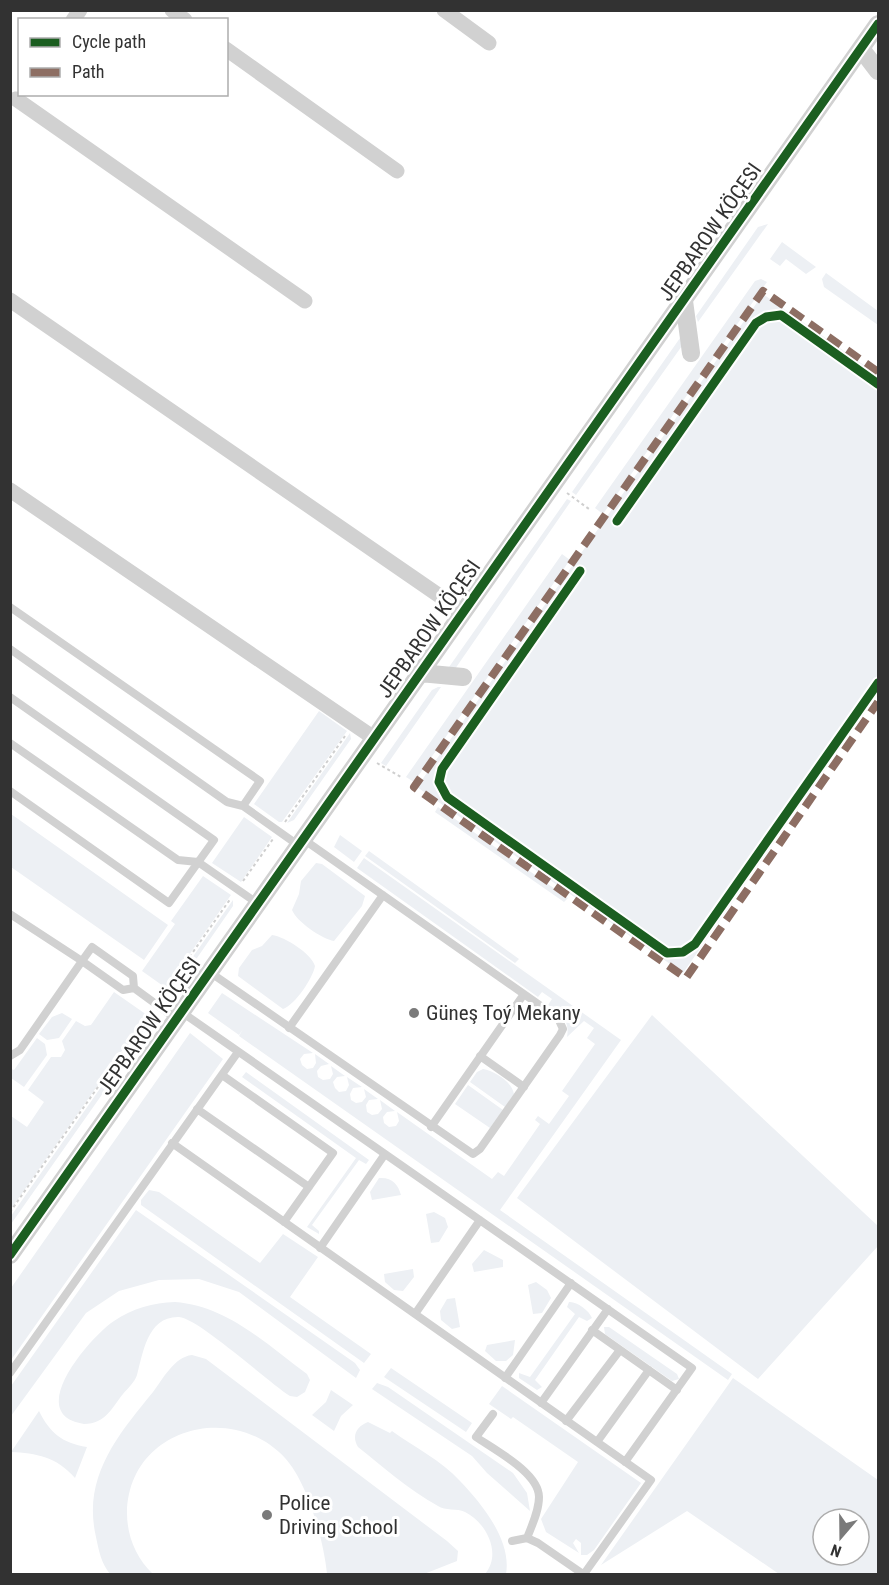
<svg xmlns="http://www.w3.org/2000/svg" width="889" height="1585" font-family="'Roboto Condensed',sans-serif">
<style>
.green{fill:#edf0f4;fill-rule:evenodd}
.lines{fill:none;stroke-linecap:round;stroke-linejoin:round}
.path{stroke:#cfcfcf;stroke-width:2;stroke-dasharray:3 3;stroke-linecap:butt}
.service{stroke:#d1d1d1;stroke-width:8}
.minor{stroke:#d1d1d1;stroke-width:15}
.tertiary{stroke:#d1d1d1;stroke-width:18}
.quiet{stroke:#8d6e63;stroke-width:8;stroke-dasharray:15 8;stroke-linecap:butt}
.cycleway-casing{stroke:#fff;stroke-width:13}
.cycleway{stroke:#1b5e20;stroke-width:9}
.poi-dot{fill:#7a7a7a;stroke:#fff;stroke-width:2}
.labels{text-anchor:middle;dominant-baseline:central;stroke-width:6;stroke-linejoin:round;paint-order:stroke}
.street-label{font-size:21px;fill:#323232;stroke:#fff}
.poi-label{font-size:21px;fill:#323232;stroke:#fff;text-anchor:start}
</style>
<rect width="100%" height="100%" fill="#fff"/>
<path class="green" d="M768,224l-70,98 -2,-6 62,-89z
M782,242l34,25 -10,7 -20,-15 -6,7 -10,-7z
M826,273l52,38v14l-54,-38 -2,-8z
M761,279l6,3 -164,232 -8,-6 160,-227z
M763,294l115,81v319l-195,279 -266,-186z
M680,338l4,5 -108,152 -4,-3z
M567,499l4,2 -116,168 -6,-2z
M562,554l8,6 -156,222 -8,-5z
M438,687h3l-55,79 -5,-3 51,-73z
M319,711l28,20 -65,91h-3l-25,-18z
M350,733l1,6 -57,81 -7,3z
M438,807l130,91 -4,4 -129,-90z
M11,814l157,111 -24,35 -133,-93z
M244,817l28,20 -31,45 -29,-19z
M340,835l22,16 -8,11 -20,-15z
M369,851l150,108 -4,4 -150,-107z
M364,858l257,182 -121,170 232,164 -4,6 -489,-344 4,-7 -4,6 -31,-22 14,-20 91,60 -9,1 -4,5 2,6 5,4 6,-1 3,-5 -1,-9 14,10 -8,2 -4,5 1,6 5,3 7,-1 3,-5 -2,-8 14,10 -8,1 -4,5 2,6 4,4 7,-1 3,-6 -2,-8 15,10 -9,1 -3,6 1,6 5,3 6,-1 4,-5 -2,-8 14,10 -9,1 -3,5 1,7 5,3 6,-1 4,-5 -2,-9 15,11 -8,1 -4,5 1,6 5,4 7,-1 3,-5 -2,-9 95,67 6,-7 6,4 36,-52 -5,-4 3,-4 11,8 20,-28 -7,-5 33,-47 -8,-6 7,-10 -10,-7 -17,16c3,-17 -6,-23 -19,-32l4,-6 -10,-7 -4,5 -181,-129z
M316,863l6,1 43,32 -3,10 -28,35c-12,-2 -37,-19 -42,-31l7,-16 2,-13z
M203,876l28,19 -65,93 -24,-17 33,-47 -4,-3z
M233,900v6l-54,78 -9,5z
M272,935c13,2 39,18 43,31 -2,12 -20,39 -32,43l-45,-33 1,-8 13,-18 10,-4z
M114,992l33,23 -136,194v-93l16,11 17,-25 -16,-12 23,-33h10l4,-7 -3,-9 14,-20 9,5 6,-1z
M62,1013l10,6 -13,19 -12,2 -8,-6 13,-17z
M652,1015l226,211v20l-120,133 -241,-181z
M150,1017l3,5 -142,202v-8z
M190,1033l33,26 -212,301v-72z
M37,1038l8,6 2,11 -23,32 -13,-9v-9l3,1z
M483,1069c12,2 29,13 31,25l-9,13 -35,-25 7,-10z
M246,1072l123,88 -3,4 -7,-4 -47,65 7,6v3l-12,-7 49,-69 -114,-81z
M468,1085l35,25 -13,18 -35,-24z
M379,1178c13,-1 19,6 22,17l-29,5 -2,-8z
M149,1190l10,2 101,71 23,-29 35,23 -28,40 81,57 -7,9 -223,-158v-5z
M136,1210l219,153 5,7 -4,8 -117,-86 -40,-13 -40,1 -40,11 -33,22 -75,103v-30z
M434,1212l11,6 3,9 -9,15 -8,1 -5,-29z
M484,1250l19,10v7l-29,5 -2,-8z
M413,1269l1,8 -11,14 -9,-1 -9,-8 -1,-8z
M536,1282l11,8 4,8 -9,15 -9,1 -5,-29z
M455,1298l5,29 -8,2 -11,-9 -1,-9 7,-12z
M175,1302c53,4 92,43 132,72l3,6 -5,12 -8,5 -7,-1c-22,-14 -92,-78 -111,-79 -32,-1 -36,37 -42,58 -2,7 -10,14 -14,19 -10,12 -17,30 -39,30 -62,-9 7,-88 30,-103 19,-13 39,-18 61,-19z
M569,1302c7,-1 20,8 23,16l-5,3 -8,-4 -44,63 7,7 -5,3 -18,-12v-5l11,4 45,-63 -8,-7z
M604,1327h5l68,47 2,5 -7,2 -67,-47z
M515,1340l-2,15 -7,6h-10l-11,-10 2,-6z
M192,1355l14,4 241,182 11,10 -1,10 -33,13h-97c-3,-32 -19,-91 -42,-116 -54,-58 -157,-29 -158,55 0,23 9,45 26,61h-43c-9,-11 -11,-23 -14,-37 -14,-60 22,-102 57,-145 10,-13 21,-35 39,-37z
M391,1368l81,55 -6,9 -82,-55z
M733,1378l145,102v94h-99l-92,-63 -86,54zM823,1519h36v36h-36z
M377,1383l11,4 125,86 14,20 3,18 -43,-38 -15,-17 -100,-67z
M502,1386l139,97 -47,67 -7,5h-6v-12l-5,-4 -3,4 6,10 -33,-21 -5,-13 37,-57 -65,-45 -2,2 -22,-15z
M331,1390l22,15 -12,11 -7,15 -22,-16 14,-13z
M39,1411c11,22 23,32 48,36l-12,31c-18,-21 -39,-25 -64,-26z
M368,1422l22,11 2,-2c22,16 50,30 68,50 21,22 52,59 46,93h-21c17,-20 2,-51 -20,-62 -8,-4 -20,-1 -27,-6 -30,-17 -55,-39 -80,-59 -7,-11 -1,-21 10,-25z"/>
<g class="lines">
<path class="path" d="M567,493l22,16
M377,763l24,14
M285,822l60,-86
M243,881l30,-42
M162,996l69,-98
M10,1212l140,-199"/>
<path class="service" d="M10,607l250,174 -17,25
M10,649l217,153 16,4 55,39
M10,697l204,143 -45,63 -159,-112
M10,743l168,117 20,2 59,41
M10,914l72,47 10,-14 41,29 1,12
M211,973l262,181 7,-5 80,-114 3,-6 -5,-11 -255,-179
M183,1013l509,355 -67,94
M289,1028l94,-133
M10,1056l10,-6 62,-89 41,29 11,-2 41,30
M480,1056l44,31
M222,1075l111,78 -49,69
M197,1109l112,78
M431,1127l93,-133
M172,1143l479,337 -67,94
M320,1248l65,-94
M415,1314l65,-94
M592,1330l85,60
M10,1373l228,-321
M505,1378l66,-95
M541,1403l67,-94
M493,1414l-17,23c19,13 63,36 63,60 0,14 -7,28 -12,41
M566,1421l54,-71
M597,1442l52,-72
M512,1541l15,-3 11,5 45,31"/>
<path class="minor" d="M172,10l13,10
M444,10l45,33
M73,20l7,-10
M226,49l171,122
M16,99l289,202
M10,300l453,312
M10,490l364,248"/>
<path class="tertiary" d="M862,50l16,21
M684,301l7,52
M420,673l43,4
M10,1255l868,-1231"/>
<path class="quiet" d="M878,372l-115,-81 -349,496 272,191 192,-276"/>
<defs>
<path id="cycleway" d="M617,521l139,-198 10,-6 15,-2 97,69
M580,571l-138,198 -3,13 8,15 220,156 16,-1 12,-8 183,-261
M10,1255l868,-1231"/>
</defs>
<use href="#cycleway" class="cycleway-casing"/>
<use href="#cycleway" class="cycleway"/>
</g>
<g class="poi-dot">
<circle cx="414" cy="1013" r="6"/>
<circle cx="267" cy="1515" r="6"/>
</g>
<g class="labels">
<g class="street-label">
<text transform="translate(710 232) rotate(-55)">JEPBAROW KÖÇESI</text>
<text transform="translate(429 629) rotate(-55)">JEPBAROW KÖÇESI</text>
<text transform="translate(149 1026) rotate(-55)">JEPBAROW KÖÇESI</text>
</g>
<g class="poi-label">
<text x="426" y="1013">Güneş Toý Mekany</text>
<text x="279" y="1503">Police<tspan x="279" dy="24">Driving School</tspan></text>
</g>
</g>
<rect width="889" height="1585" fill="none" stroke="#323232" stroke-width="24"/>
<rect x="18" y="18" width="210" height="78" fill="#ffffff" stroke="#adadad" stroke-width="1.5"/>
<rect x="30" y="38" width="30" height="9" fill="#1b5e20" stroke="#adadad" stroke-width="1.5"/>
<text x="72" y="48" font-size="18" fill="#323232">Cycle path</text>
<rect x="30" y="68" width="30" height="9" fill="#8d6e63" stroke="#adadad" stroke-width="1.5"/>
<text x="72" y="78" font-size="18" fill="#323232">Path</text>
<g transform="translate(841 1537) rotate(200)"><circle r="28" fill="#ffffff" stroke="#adadad" stroke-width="1.5"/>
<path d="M0-4.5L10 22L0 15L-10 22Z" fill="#7a7a7a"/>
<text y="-9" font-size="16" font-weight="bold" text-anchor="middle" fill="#323232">N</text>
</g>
</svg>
